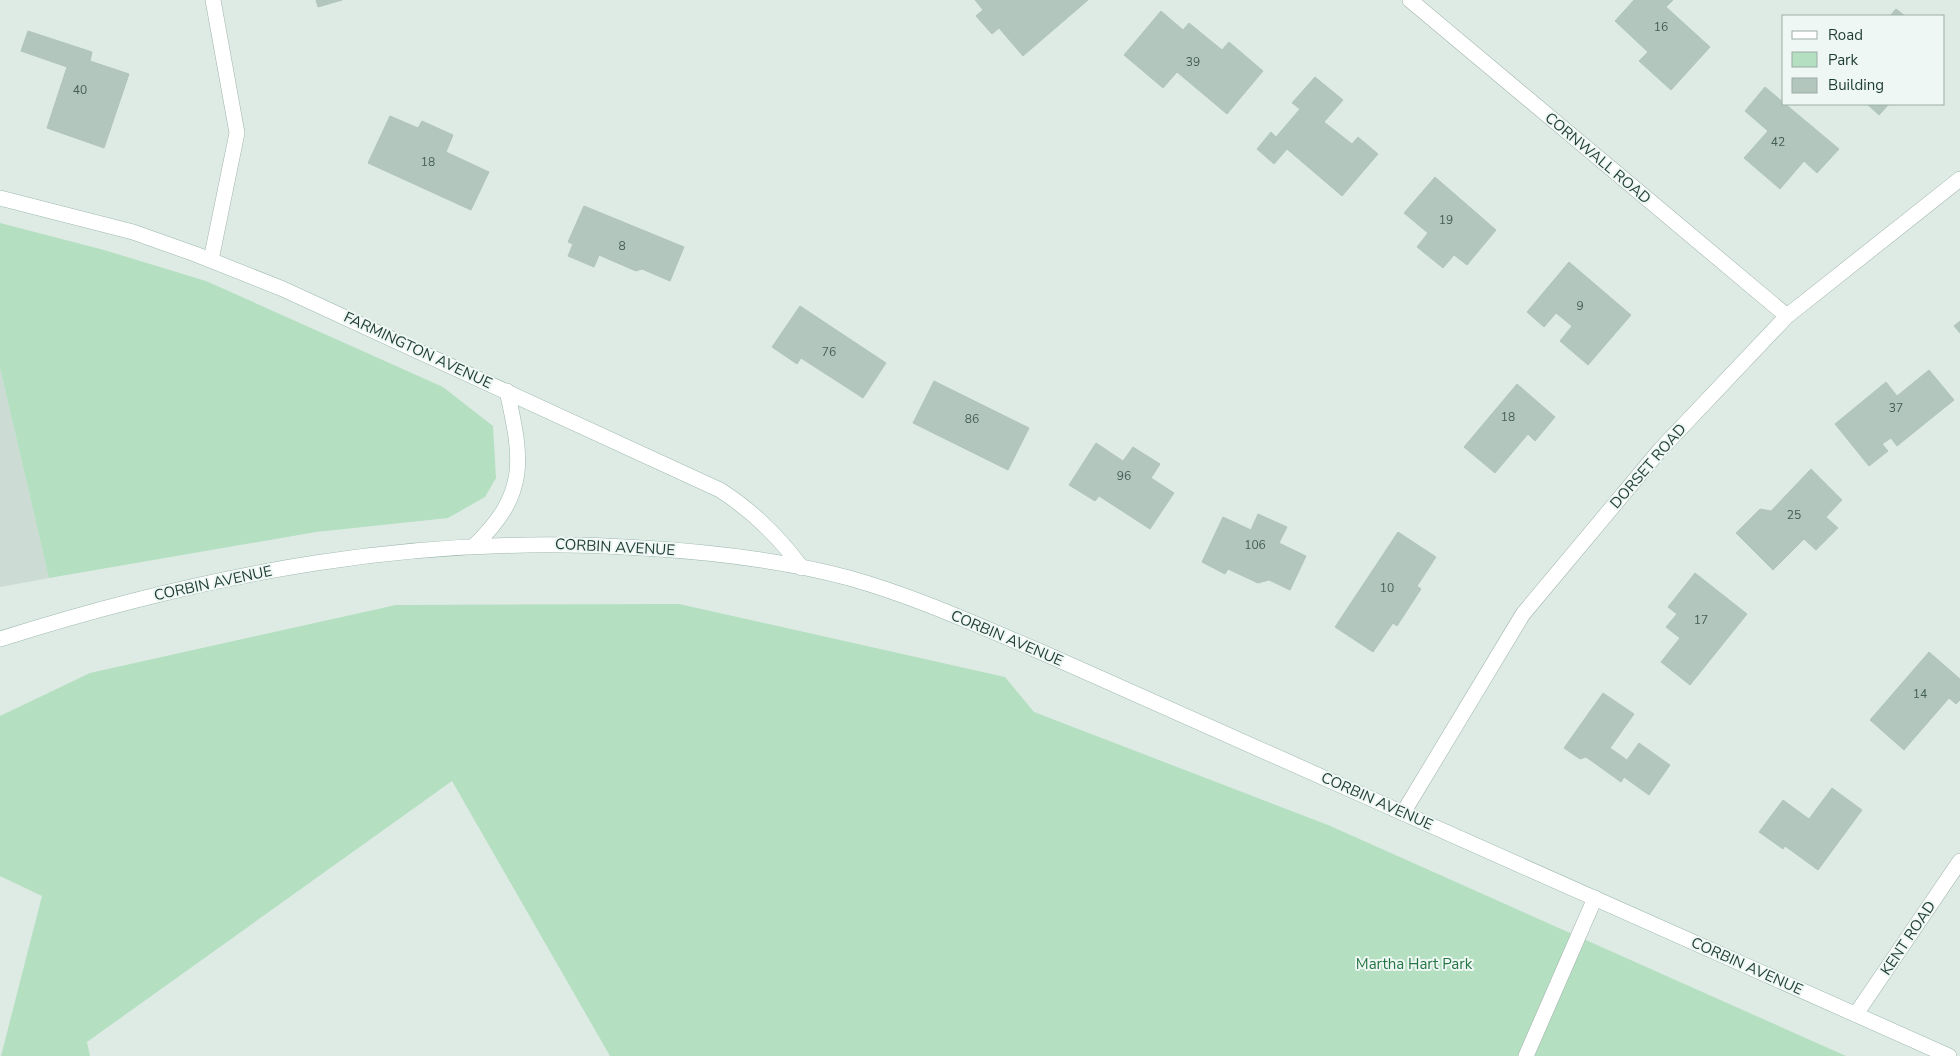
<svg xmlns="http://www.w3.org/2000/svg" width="1960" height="1056" font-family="'Nunito Sans',sans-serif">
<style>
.built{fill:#ccdbd4}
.green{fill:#b4dfc0}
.building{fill:#b3c6be;stroke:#b0c5bc}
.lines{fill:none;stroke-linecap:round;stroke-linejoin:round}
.minor-casing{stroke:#a1b3ac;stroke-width:16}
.secondary-casing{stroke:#9cb8ae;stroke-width:16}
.minor{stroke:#fff;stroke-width:15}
.secondary{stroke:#fff;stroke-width:15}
.labels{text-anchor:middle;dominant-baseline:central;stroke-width:4;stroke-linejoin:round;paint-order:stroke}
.number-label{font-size:12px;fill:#435e56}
.street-label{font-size:15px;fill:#1e3c34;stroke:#eef7f3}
.park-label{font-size:15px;fill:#257645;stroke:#eef7f3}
</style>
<rect width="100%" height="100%" fill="#deebe5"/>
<path class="built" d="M0,368l49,210 -49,9z"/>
<path class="green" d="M0,223l104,27 102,31 237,106 50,39 3,52 -11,19 -37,21 -132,14 -267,46 -49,-210z
M679,604l326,73 29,35 294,113 518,231h-1236l-158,-275 -365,261 3,14h-89l41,-160 -42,-20v-160l90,-43 306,-68z"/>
<path class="building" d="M316,0h26l-24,7z
M975,0h113l-65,56 -24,-28 -7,6 -16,-18 7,-6z
M1634,0h39l-7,7 44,40 -39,43 -32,-29 9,-9 -33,-31z
M1896,9l9,7h-15z
M1161,11l22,19 6,-7 33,27 7,-8 34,29 -36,43 -50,-42 -14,16 -39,-33z
M28,31l64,21 -2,9 39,13 -25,74 -57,-20 20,-61 -46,-16z
M1315,77l28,23 -19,22 28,22 6,-7 20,17 -36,42 -55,-47 -13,15 -17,-15 14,-17 5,5 24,-28 -8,-6z
M1765,87l74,62 -22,24 -13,-12 -24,28 -36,-31 24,-27 -23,-20z
M1867,104h22l-10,11z
M390,116l28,12 4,-7 31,14 -7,17 43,20 -18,38 -103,-47z
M1435,177l61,53 -29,35 -13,-10 -11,13 -26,-21 11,-14 -24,-20z
M584,206l100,41 -14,34 -28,-12 -6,2 -37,-16 -5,12 -26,-11 5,-12 -5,-2z
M1569,262l62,53 -43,50 -28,-24 12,-15 -16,-13 -12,14 -17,-15z
M800,306l86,57 -23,35 -62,-40 -4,6 -25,-17z
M1960,321v12l-6,-7z
M1929,370l25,30 -57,46 -6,-8 -9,6 6,7 -19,15 -34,-42 51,-42 11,14z
M934,381l95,47 -21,42 -95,-47z
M1517,384l38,33 -20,24 -7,-7 -33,39 -31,-26z
M1096,443l27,18 10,-14 27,17 -9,14 23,15 -24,36 -51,-33 -4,5 -26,-16z
M1811,469l31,31 -16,17 12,11 -22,22 -12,-11 -31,31 -37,-37 24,-24 11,2z
M1258,514l29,13 -8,16 27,13 -16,34 -21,-10 -11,3 -30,-14 -3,5 -23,-12 21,-45 28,13z
M1398,532l38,25 -19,29 4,3 -24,37 -4,-3 -20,29 -38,-25z
M1695,573l52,41 -57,71 -29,-23 19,-24 -14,-11 11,-13 -9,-7z
M1929,652l31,27v21l-4,4 -7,-6 -45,52 -34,-30z
M1603,693l31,21 -24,34 17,12 12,-17 31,22 -21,30 -25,-18 -3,5 -35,-25 -6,2 -16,-11z
M1832,788l30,22 -44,60 -33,-24 -2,3 -24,-17 24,-32 26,19z"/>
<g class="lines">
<defs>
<path id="minor" d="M1410,0l377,316
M211,260l26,-127 -24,-133
M1403,813l120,-199 137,-164 127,-134 173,-137
M1856,1014l104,-153
M1526,1056l69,-158"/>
<path id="secondary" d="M0,198l133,34 62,22 88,35 437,201c33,21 59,47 82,78
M474,546c55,-53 48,-87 33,-155
M0,639c212,-67 420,-106 643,-91 69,4 139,12 206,30 65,18 128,47 190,73l910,405"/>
</defs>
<use href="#minor" class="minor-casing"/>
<use href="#secondary" class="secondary-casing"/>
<use href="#minor" class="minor"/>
<use href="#secondary" class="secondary"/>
</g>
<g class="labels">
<g class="number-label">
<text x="1661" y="27">16</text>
<text x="1193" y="62">39</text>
<text x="80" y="90">40</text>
<text x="1778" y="142">42</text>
<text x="428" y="162">18</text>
<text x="1446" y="220">19</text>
<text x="622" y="246">8</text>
<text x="1580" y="306">9</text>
<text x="829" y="352">76</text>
<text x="1896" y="408">37</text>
<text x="1508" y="417">18</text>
<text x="972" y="419">86</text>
<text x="1124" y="476">96</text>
<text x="1794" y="515">25</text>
<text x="1255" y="545">106</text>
<text x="1387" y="588">10</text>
<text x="1701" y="620">17</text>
<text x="1920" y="694">14</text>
</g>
<g class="street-label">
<text transform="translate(1598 158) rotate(40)">CORNWALL ROAD</text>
<text transform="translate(418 350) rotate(25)">FARMINGTON AVENUE</text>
<text transform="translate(1648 466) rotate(-49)">DORSET ROAD</text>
<text transform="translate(615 547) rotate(3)">CORBIN AVENUE</text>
<text transform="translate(213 583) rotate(-12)">CORBIN AVENUE</text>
<text transform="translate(1007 638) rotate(23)">CORBIN AVENUE</text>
<text transform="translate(1377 801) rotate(24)">CORBIN AVENUE</text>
<text transform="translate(1908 938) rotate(-56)">KENT ROAD</text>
<text transform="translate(1747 966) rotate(24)">CORBIN AVENUE</text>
</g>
<g class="park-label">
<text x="1414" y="964">Martha Hart Park</text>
</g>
</g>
<rect x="1782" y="15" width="162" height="90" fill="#eef7f3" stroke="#9baca7"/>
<rect x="1792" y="31" width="25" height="8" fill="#ffffff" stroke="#9baca7"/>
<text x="1828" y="40" font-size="15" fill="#1e3c34">Road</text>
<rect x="1792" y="52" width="25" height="15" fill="#b4dfc0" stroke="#9baca7"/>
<text x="1828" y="65" font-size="15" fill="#1e3c34">Park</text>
<rect x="1792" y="78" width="25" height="15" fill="#b3c6be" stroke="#9baca7"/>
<text x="1828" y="90" font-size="15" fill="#1e3c34">Building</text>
</svg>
